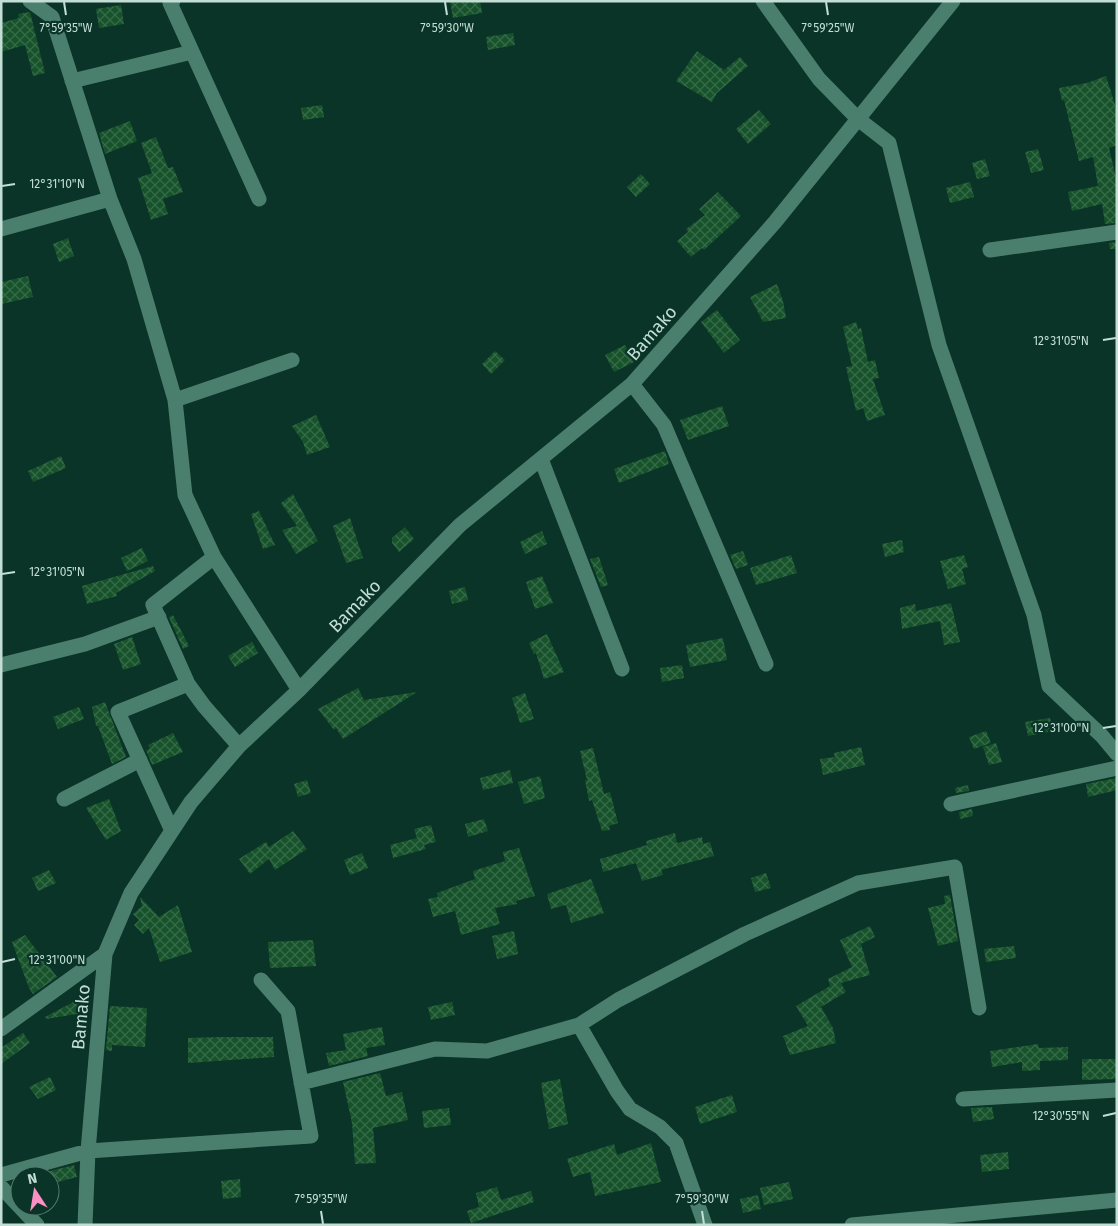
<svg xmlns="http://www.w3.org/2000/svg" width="1118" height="1226" font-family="'Fira Sans',sans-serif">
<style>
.building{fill:url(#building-cross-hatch)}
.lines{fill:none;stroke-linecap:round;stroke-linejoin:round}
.street{stroke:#4a7f6d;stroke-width:15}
.ticks{fill:none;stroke:#c3ded4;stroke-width:2}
.labels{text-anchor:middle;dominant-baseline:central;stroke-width:4.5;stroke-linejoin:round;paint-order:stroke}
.street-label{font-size:18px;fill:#c3ded4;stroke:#0a3428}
.ticks-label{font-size:12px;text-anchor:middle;fill:#c3ded4;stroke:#0a3428;stroke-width:4.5;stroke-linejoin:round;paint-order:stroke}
</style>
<defs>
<pattern id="building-cross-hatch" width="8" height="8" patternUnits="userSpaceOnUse" patternTransform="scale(1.25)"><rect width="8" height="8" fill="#16522a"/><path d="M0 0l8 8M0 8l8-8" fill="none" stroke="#366a48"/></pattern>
</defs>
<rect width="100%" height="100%" fill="#0a3428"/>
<path class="building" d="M450,1h30l2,12 -29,5z
M121,5l3,19 -25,4 -3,-19z
M30,12l15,61 -12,3 -8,-31 -24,7v-29l18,-5 -1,-4z
M513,33l2,12 -27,5 -2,-13z
M697,51l27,19 16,-13 8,9 -31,27 -5,9 -36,-21z
M1106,76l11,35v34l-8,3 8,34v41l-12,1 -3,-20 -30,7 -4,-19 30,-6 -5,-29 -14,4 -15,-61 -2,1 -3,-13 28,-5z
M322,105l2,12 -21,3 -2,-12z
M759,110l12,14 -23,20 -12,-15z
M130,121l7,20 -32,13 -6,-21z
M156,137l12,31 5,-1 10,25 -20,7 5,15 -17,6 -13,-42 14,-5 -11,-30z
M1038,149l6,21 -13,3 -6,-21z
M985,159l5,17 -13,3 -5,-16z
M641,174l9,10 -14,13 -9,-10z
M970,182l4,15 -24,6 -4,-15z
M718,192l23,24 -37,34 -2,-2 -11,9 -14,-16 11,-9 -2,-3 19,-14 -6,-6z
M68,238l6,18 -15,6 -6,-18z
M1117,242v7h-7l-1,-6z
M28,276l5,21 -32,7v-22z
M777,284l6,17 3,17 -23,4 -13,-25z
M717,310l23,30 -16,13 -23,-31z
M856,322l2,7 3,-1 7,34 7,-2 4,18 -6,1 12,36 -18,6 -4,-13 -7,3 -10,-44 6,-1 -9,-39z
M625,345l9,17 -20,10 -9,-17z
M495,351l10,9 -14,14 -9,-10z
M722,406l7,20 -41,14 -8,-20z
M316,415l14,32 -23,8 -4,-13 -11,-16z
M665,451l4,13 -50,19 -5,-14z
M61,456l5,12 -33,14 -5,-11z
M293,494l25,47 -22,13 -14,-24 15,-4 -16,-23z
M259,511l16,34 -12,4 -12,-35z
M350,518l13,40 -17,5 -13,-37z
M405,527l9,12 -15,13 -7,-9v-5z
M542,531l5,13 -22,10 -5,-12z
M902,540l2,12 -19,5 -3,-13z
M142,548l6,13 -21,10 -6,-13z
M743,551l5,14 -12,4 -6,-14z
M791,555l6,18 -41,12 -6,-17z
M964,555l4,12 -6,2 4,15 -18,5 -8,-28z
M599,557l9,28 -7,2 -11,-28z
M153,566l2,5 -39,22 1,3 -30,8 -5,-18z
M542,576l11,27 -18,6 -9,-27z
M465,587l3,13 -16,4 -3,-13z
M951,603l9,39 -16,3 -4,-24 -38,8 -2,-21 15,-4 1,7z
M173,615l16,31 -6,3 -14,-32z
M547,634l17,38 -20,7 -8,-26 -2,1 -5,-11z
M132,637l9,27 -18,6 -9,-26z
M723,638l4,22 -37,7 -4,-22z
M252,642l6,11 -23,14 -7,-11z
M682,665l2,13 -22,4 -2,-14z
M358,688l6,12 53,-8 -74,47 -7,-11 -2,2 -16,-21z
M525,693l9,26 -14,4 -8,-25z
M105,702l21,55 -14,7 -14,-38h-2l-4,-19z
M79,707l5,12 -26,10 -5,-12z
M1050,718l3,13 -25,5 -3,-14z
M986,731l5,12 -17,6 -5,-12z
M173,733l10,19 -31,13 -6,-15 4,-1 -2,-4z
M996,743l6,19 -13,3 -6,-18z
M861,747l4,18 -42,10 -3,-16 15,-2 -1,-4z
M593,748l11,46 6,-2 8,31 -9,3 1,4 -8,1 -10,-31 -3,1 -4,-21h2l-7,-29z
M510,770l3,13 -30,7 -3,-12z
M540,776l5,22 -21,6 -6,-22z
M1117,778v12l-29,7 -2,-13z
M307,780l4,13 -13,4 -4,-13z
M968,785l1,6 -13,2 -1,-5z
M109,799l12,32 -15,9 -20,-32z
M972,809l1,7 -13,3 -1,-7z
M484,819l4,12 -20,6 -3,-13z
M431,825l5,17 -12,3 2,4 -33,9 -3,-13 27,-7 -3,-9z
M293,831l14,18 -32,21 -6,-11 -19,15 -11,-15 27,-17 3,5z
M675,833l2,10 25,-6 1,7 7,-2 4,14 -53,14 2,5 -21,6 -6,-18 -33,9 -3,-13 47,-14 -1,-4z
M519,848l16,48 -19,5 1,3 -22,4 5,16 -39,11 -6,-24 -22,6 -5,-18 10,-2 -1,-4 38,-14 -2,-8 32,-10 -2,-9z
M362,853l6,15 -18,7 -6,-15z
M49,870l7,13 -18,8 -6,-13z
M766,873l5,15 -16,4 -4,-14z
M591,879l13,34 -33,10 -5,-18 -15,4 -4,-15z
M950,895l8,46 -20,5 -10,-38 17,-4 -1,-8z
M140,897l19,20 19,-12 14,47 -32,10 -11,-34 -6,6 -9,-9 5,-5 -6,-6 9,-8z
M870,926l5,11 -14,7 9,31 -29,8 5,9 -25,15 12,21 3,15 -46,12 -7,-19 25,-10 -12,-20 34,-20 -2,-7 24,-12 -12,-27z
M514,931l4,23 -21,5 -5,-23z
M25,935l32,42 -24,17 -4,-6 -17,-46z
M313,940l3,26 -46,2 -2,-26z
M1014,946l2,12 -30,4 -2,-13z
M81,998l2,15 -37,6 -1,-2z
M452,1002l3,13 -24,5 -3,-13z
M110,1006l37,2 -2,39 -33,-2v6l-6,-1z
M382,1027l3,18 -19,3 2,8 -39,10 -3,-13 20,-3 -3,-16z
M23,1033l7,10 -29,21v-16z
M219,1037h54l1,20 -86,6v-25z
M1038,1044l1,4 29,-1v13l-28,1v9l-18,1v-9l-30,5 -2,-16z
M1082,1059h35v20l-35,1z
M380,1073l6,23 16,-4 6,28 -35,8 3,35 -21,1 -3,-41 -9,-41z
M50,1077l6,13 -18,9 -9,-12z
M560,1079l8,45 -19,5 -8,-46z
M732,1095l5,17 -37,12 -5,-17z
M992,1107l2,12 -21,3 -2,-14z
M449,1108l2,17 -27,3 -2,-17z
M651,1143l10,39 -66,14 -5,-24 -17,5 -6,-18 47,-15 3,11z
M1008,1152l1,17 -27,3 -2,-17z
M74,1165l3,12 -27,7v-13z
M240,1179l1,18 -18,2 -2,-18z
M789,1182l4,17 -29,6 -4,-17z
M497,1187l4,13 30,-9 3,11 -63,21 -4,-12 12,-4 -3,-14z
M758,1195l3,14 -18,4 -3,-14z"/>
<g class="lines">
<path class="street" d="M30,1l22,16 58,182 24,60 41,141 10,95 29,62 85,133
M173,1l-3,2 89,196
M763,1l56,78 39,40 31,24 50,202 95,270 15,71 53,50 15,18
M72,81l120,-29
M1,229l109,-30
M990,250l127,-18
M632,384l32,41 102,239
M175,400l117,-40
M541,459l81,210
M214,557l-61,48 35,79 16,22 35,40
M1,665l84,-21 74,-27
M64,799l76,-39
M951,804l166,-36
M172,831l-54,-119 70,-28
M579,1025l38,66 13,18 30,18 16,16 29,82
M1,1029l104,-75
M301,1083l134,-34 52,2 92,-26 39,-25 127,-66 113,-51 97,-16 24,141
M963,1099l154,-9
M1,1175l87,-24 223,-15 -23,-125 -27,-31
M1,1187l36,38
M85,1225l3,-74 17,-197 26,-61 60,-91 48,-56 60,-56 161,-165 172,-141 143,-162 178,-221
M852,1225l265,-25"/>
</g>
<path class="ticks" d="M64,2l2,13M445,2l2,13M826,2l2,13M2,186l13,-2M1103,340l13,-2M2,574l13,-2M1103,728l13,-2M2,962l13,-3M1103,1116l13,-3M321,1211l2,13M702,1211l2,13"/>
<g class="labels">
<g class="street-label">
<text transform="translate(652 333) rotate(-49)">Bamako</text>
<text transform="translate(355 606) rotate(-46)">Bamako</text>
<text transform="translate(81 1017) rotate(-85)">Bamako</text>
</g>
</g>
<g class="ticks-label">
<text x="66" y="32">7°59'35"W</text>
<text x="447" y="32">7°59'30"W</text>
<text x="828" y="32">7°59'25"W</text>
<text x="57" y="188">12°31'10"N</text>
<text x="1061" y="345">12°31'05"N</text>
<text x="57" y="576">12°31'05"N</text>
<text x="1061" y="732">12°31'00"N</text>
<text x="57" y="964">12°31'00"N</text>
<text x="1061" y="1120">12°30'55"N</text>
<text x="321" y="1203">7°59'35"W</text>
<text x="702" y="1203">7°59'30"W</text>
</g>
<rect width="1118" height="1226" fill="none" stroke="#c3ded4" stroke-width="5"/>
<g transform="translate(35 1191) rotate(348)"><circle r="24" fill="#0a3428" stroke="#54786d"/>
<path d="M0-4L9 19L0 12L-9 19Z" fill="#fc8fc3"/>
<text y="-8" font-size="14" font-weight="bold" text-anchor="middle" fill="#c3ded4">N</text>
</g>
</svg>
